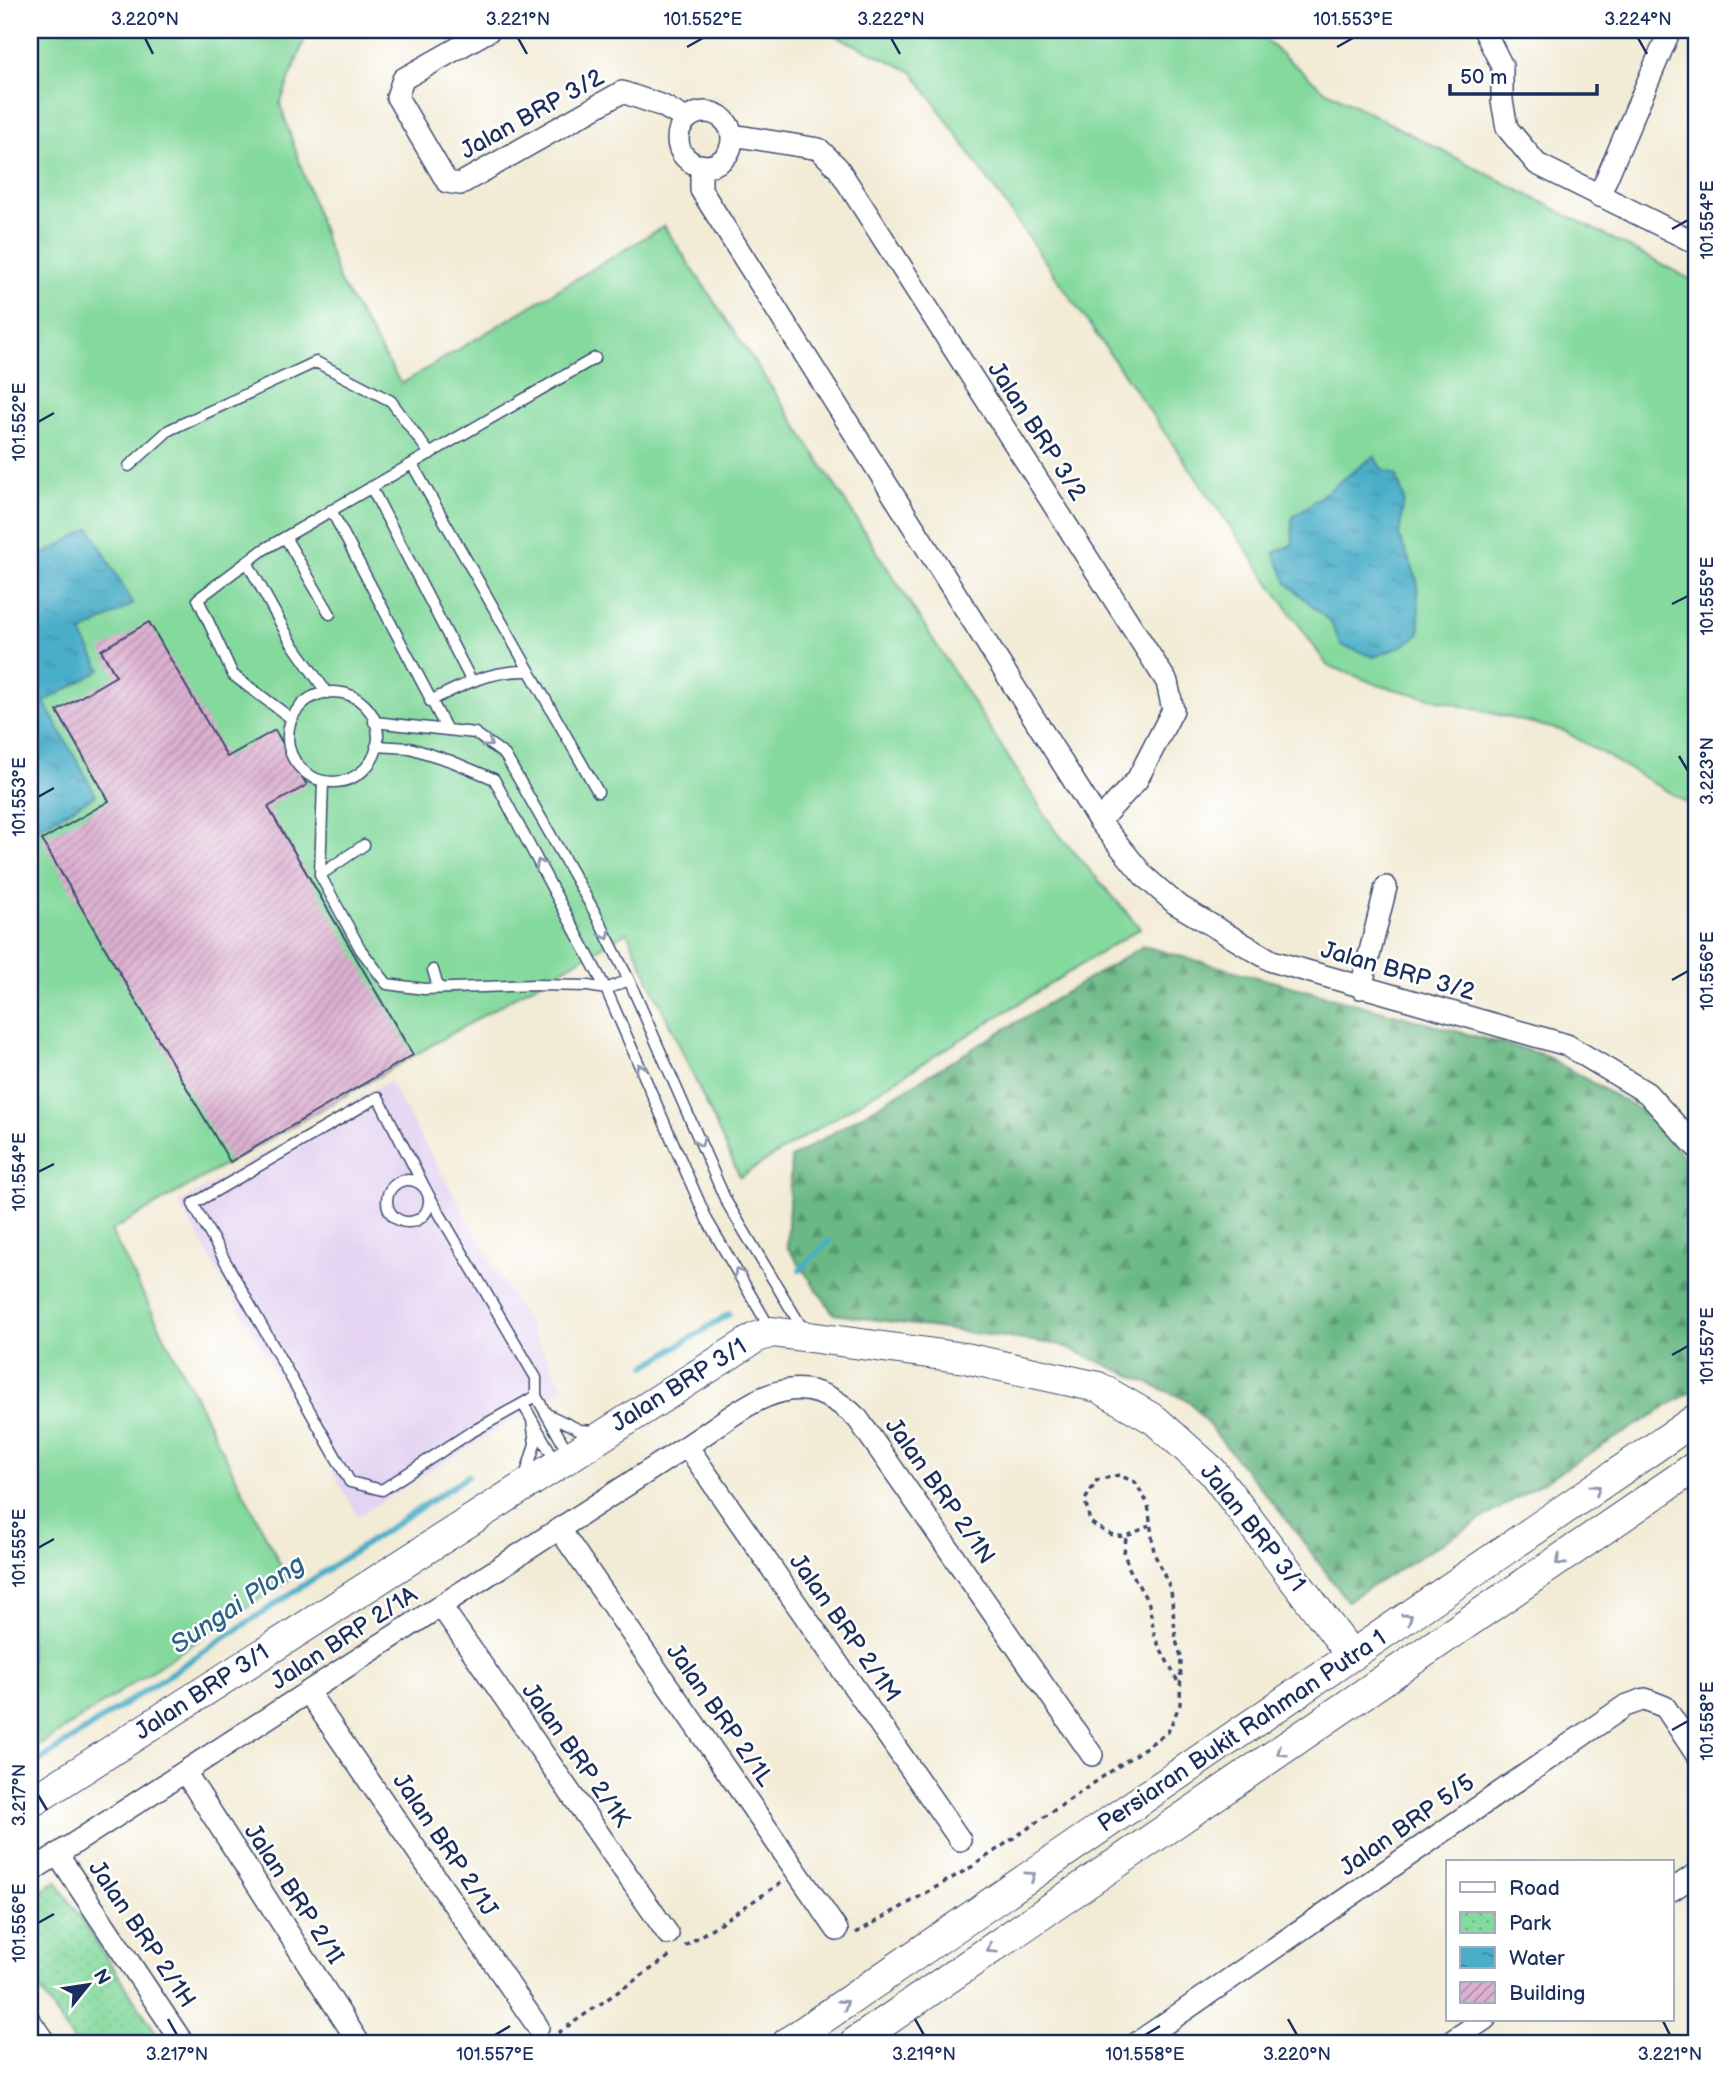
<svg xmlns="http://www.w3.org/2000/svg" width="1726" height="2073" font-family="'Balsamiq Sans',sans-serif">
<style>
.built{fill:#e4d3f1}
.grass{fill:#84d99d;stroke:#50847e;stroke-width:2}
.forest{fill:url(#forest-firs);stroke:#437471;stroke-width:2}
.park{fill:url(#park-dots);stroke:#50847e;stroke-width:2}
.water{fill:url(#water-ripples);stroke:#326e93;stroke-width:2}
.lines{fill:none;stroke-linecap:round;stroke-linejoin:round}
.stream{stroke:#49aec8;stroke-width:6}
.building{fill:url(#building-hatch)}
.lane-casing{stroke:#3b4b70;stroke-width:13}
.street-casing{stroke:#3b4b70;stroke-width:24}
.secondary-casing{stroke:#3b4b70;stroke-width:32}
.path{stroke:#3b4b70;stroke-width:3.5;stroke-dasharray:5 5;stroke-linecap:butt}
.lane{stroke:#fff;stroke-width:10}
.street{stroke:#fff;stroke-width:21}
.secondary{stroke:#fff;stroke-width:30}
.oneway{stroke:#8d97ae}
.ticks{fill:none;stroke:#1b2f5e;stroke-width:2.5}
.labels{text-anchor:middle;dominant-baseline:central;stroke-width:5;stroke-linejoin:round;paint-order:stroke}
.street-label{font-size:24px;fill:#1b2f5e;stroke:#fff}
.water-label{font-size:26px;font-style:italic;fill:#2d6288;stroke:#fff}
.neatline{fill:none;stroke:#1b2f5e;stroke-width:2.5}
.ticks-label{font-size:18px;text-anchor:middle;fill:#1b2f5e}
</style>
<defs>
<pattern id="forest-firs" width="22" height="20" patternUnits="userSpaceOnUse" patternTransform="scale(1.75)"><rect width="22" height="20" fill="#6bb984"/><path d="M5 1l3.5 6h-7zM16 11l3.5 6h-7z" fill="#57976f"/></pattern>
<pattern id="park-dots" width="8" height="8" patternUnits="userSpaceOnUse" patternTransform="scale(1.75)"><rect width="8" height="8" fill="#84d99d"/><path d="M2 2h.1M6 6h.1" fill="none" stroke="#71bb8a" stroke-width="1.8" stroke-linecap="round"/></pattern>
<pattern id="water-ripples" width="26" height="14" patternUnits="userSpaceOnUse" patternTransform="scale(1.75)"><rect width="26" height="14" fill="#49aec8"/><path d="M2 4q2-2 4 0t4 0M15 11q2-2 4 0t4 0" fill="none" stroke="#3c8ea6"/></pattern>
<pattern id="building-hatch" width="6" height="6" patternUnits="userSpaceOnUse" patternTransform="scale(1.75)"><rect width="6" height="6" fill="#ddb0d0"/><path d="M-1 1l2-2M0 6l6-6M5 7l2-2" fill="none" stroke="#b290ac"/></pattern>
</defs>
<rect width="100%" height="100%" fill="#fff"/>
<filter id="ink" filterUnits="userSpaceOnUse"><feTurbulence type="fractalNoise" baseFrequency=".0143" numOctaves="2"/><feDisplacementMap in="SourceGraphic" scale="14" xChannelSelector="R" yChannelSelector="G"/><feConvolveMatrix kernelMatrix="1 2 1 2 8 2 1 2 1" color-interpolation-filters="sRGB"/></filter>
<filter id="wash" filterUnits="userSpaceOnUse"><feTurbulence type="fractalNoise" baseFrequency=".00686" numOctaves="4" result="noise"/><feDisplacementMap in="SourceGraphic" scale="28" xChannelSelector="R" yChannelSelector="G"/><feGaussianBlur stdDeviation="1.57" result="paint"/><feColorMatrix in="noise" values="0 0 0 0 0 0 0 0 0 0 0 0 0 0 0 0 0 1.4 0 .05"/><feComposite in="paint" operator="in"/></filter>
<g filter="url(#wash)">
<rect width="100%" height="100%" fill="#f2ebd5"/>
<path class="built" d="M389,1081l175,307 -206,128 -179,-313z"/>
<path class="grass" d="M30,30h278l-28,74 59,176 62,104 263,-158 131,197 259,406 86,99 -400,249 -113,-245 -516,299 177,349 -258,172z
M824,30h429l70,59 373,193v526l-132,-77 -183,-45 -54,-21 -414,-593z"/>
<path class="forest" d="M1143,946l401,109 106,61 46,56v217l-349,212 -57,-77 -101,-123 -128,-56 -227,-31 -47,-67 4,-89z"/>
<path class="park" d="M56,1881l107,162h-88l-45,-69v-75z"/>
<path class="water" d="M1374,456l7,12 16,8 7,23 -5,37 18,43 3,55 -20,13 -26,10 -33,-12 -10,-22 -44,-40 -13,-30 19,-9 -1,-26z
M90,528l43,76 -52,29 20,37 -57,32 52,93 -65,37 -1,-270z"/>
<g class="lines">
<path class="stream" d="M800,1270l29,-29
M646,1366l83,-52
M30,1767l438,-291"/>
</g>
<g id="blocks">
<path class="building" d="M149,622l78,135 48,-27 32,55 -39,22 145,248 -183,107 -188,-322 67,-39 -52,-90 59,-35 -15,-26z"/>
</g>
</g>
<g filter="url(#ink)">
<use href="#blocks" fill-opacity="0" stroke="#3b4b70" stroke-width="2"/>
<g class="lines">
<defs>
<path id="lane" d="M412,464l186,328
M129,466l40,-36 147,-68 75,39 39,53
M371,487l100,193
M331,510l116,220
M285,537l45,77
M247,562l44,80 36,51
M288 737a45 45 0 1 1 90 0a45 45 0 1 1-90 0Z
M430,701c34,-17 61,-31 99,-30
M292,719l-59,-44 -35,-76 65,-49 332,-192
M374,722l101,11 30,22 89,156 35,69 97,221 78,130
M376,746l34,2 41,13 43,18 112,210 101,231 64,110
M323,781l-3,94 41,75 26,34 37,5 112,-4 52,1 18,3 23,-9
M320,875l44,-30
M433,970l5,17
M378,1097l50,97 108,184v18l-68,38 -86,56 -32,-8 -157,-278z
M387 1201a21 21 0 1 1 42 0a21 21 0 1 1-42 0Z
M536,1396l33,58
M523,1404l33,58
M547,1414l33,16 17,1
M525,1477l10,-33 -3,-24"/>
<path id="street" d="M490,30l-87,49 -6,18 50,85 13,2 162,-92 41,14 23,13
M1484,30l18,36v35l5,27 30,36 159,79
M678 139a27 27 0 1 1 54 0a27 27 0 1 1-54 0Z
M732,135l87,14 19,19 329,514 6,28 -36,70 -38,41
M701,165v25l398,631 45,55 32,28 96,57 295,84 80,48 49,54
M1599,196l71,-166
M1361,988l25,-101
M687,1446l273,394
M560,1530l277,400
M441,1606l227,328
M308,1692l230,335
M185,1772l174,271
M57,1854l126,189
M30,1872l657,-426c59,-38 107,-90 171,-27l234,336
M1672,1890l24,-16
M30,2021l15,22
M1137,2043l488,-337 20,-7 20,8 31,47
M1449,2043l36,-24"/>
<path id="secondary" d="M30,1803l725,-465 17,-6 193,26 133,29 57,33 57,51 140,185
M787,2043l909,-624
M854,2043l842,-577"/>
</defs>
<use href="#lane" class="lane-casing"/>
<use href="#street" class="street-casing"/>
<use href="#secondary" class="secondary-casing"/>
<path class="path" d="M1126,1538l-2,15 5,15 20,36 6,34 24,46
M856,1933l117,-67 195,-134 12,-28 1,-48 -5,-15 -5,-51 -17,-37 -6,-49 -13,-22 -16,-7 -22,5 -12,20 5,22c27,18 31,19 59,3
M685,1946l96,-63
M558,2033l115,-79"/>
<use href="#lane" class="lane"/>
<use href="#street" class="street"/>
<use href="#secondary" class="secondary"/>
</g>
<defs><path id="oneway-chevron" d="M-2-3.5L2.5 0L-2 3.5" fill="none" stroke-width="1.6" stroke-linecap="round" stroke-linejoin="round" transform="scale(1.75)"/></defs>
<g class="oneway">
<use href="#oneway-chevron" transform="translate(488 743) rotate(36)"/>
<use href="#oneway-chevron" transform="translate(540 864) rotate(-118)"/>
<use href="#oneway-chevron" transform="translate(606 935) rotate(63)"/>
<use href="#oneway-chevron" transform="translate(640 1068) rotate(-114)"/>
<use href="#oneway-chevron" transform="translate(700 1142) rotate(66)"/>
<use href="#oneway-chevron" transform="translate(738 1273) rotate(-120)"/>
<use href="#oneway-chevron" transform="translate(1596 1489) rotate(-35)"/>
<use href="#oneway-chevron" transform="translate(1560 1561) rotate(145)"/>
<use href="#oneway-chevron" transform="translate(1408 1618) rotate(-35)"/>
<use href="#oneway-chevron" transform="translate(1281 1752) rotate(146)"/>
<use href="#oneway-chevron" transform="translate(1031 1876) rotate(-34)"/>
<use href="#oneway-chevron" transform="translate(991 1949) rotate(146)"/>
<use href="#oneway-chevron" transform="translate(844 2004) rotate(-35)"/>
</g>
</g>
<path class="ticks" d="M145,38l8,16M518,38l9,16M891,38l9,16M1638,38l9,16M687,47l16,-9M1337,47l16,-9M1672,229l16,-9M38,422l16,-9M1672,604l16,-8M1679,756l9,15M38,797l16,-9M1672,980l16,-9M38,1172l16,-8M1672,1355l16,-9M38,1548l16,-9M1672,1730l16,-9M38,1795l9,15M38,1923l16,-9M168,2019l9,16M915,2019l9,16M1288,2019l9,16M1662,2019l8,16M495,2035l15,-9M1145,2035l15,-9"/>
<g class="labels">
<g class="street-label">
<text transform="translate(532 114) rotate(-29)">Jalan BRP 3/2</text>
<text transform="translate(1037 431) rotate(57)">Jalan BRP 3/2</text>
<text transform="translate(1398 971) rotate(16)">Jalan BRP 3/2</text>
<text transform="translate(679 1385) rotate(-32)">Jalan BRP 3/1</text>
<text transform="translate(940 1491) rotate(55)">Jalan BRP 2/1N</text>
<text transform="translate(1253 1528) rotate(52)">Jalan BRP 3/1</text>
<text transform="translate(845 1628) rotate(55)">Jalan BRP 2/1M</text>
<text transform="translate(344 1638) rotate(-33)">Jalan BRP 2/1A</text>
<text transform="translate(202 1692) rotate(-33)">Jalan BRP 3/1</text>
<text transform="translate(720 1715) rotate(55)">Jalan BRP 2/1L</text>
<text transform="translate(1242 1731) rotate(-34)">Persiaran Bukit Rahman Putra 1</text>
<text transform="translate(576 1755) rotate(55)">Jalan BRP 2/1K</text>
<text transform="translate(1407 1825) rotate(-35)">Jalan BRP 5/5</text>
<text transform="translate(445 1845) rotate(56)">Jalan BRP 2/1J</text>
<text transform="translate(294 1894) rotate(57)">Jalan BRP 2/1I</text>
<text transform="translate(142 1934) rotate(56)">Jalan BRP 2/1H</text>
</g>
<g class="water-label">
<text transform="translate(238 1605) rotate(-34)">Sungai Plong</text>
</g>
</g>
<rect width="1726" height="2073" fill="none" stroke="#fff" stroke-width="77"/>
<rect x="1446" y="1860" width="228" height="161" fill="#ffffff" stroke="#a4acbf" stroke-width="2"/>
<rect x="1460" y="1882" width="35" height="10" fill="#ffffff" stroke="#a4acbf" stroke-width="2"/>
<text x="1509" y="1895" font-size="21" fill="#1b2f5e">Road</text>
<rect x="1460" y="1912" width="35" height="21" fill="url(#park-dots)" stroke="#a4acbf" stroke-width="2"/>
<text x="1509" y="1930" font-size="21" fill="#1b2f5e">Park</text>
<rect x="1460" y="1947" width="35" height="21" fill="url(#water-ripples)" stroke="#a4acbf" stroke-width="2"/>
<text x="1509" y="1965" font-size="21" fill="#1b2f5e">Water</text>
<rect x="1460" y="1982" width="35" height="21" fill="url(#building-hatch)" stroke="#a4acbf" stroke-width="2"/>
<text x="1509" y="2000" font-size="21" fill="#1b2f5e">Building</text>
<g transform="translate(88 1985) rotate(60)" stroke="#ffffff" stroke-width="5" paint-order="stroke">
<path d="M0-5L12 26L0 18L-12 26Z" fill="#1b2f5e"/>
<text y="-10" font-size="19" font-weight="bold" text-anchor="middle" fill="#1b2f5e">N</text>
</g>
<path d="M1450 84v10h147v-10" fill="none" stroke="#1b2f5e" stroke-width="3.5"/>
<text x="1460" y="84" font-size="21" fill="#1b2f5e" stroke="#ffffff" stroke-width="5" paint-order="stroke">50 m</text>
<rect x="38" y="38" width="1650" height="1997" class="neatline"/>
<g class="ticks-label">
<text x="145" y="25">3.220°N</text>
<text x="518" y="25">3.221°N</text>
<text x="703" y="25">101.552°E</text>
<text x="891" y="25">3.222°N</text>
<text x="1353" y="25">101.553°E</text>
<text x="1638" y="25">3.224°N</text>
<text transform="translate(1707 220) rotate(-90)" y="6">101.554°E</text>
<text transform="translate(19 422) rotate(-90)" y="6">101.552°E</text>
<text transform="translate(1707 596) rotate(-90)" y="6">101.555°E</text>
<text transform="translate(1707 771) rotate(-90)" y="6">3.223°N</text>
<text transform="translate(19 797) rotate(-90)" y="6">101.553°E</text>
<text transform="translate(1707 971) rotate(-90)" y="6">101.556°E</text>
<text transform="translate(19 1172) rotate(-90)" y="6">101.554°E</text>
<text transform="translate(1707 1346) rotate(-90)" y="6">101.557°E</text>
<text transform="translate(19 1548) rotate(-90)" y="6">101.555°E</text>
<text transform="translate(1707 1721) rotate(-90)" y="6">101.558°E</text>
<text transform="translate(19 1795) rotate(-90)" y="6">3.217°N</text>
<text transform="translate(19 1923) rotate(-90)" y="6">101.556°E</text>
<text x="177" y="2060">3.217°N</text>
<text x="495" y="2060">101.557°E</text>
<text x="924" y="2060">3.219°N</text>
<text x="1145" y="2060">101.558°E</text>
<text x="1297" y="2060">3.220°N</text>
<text x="1670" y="2060">3.221°N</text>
</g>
</svg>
